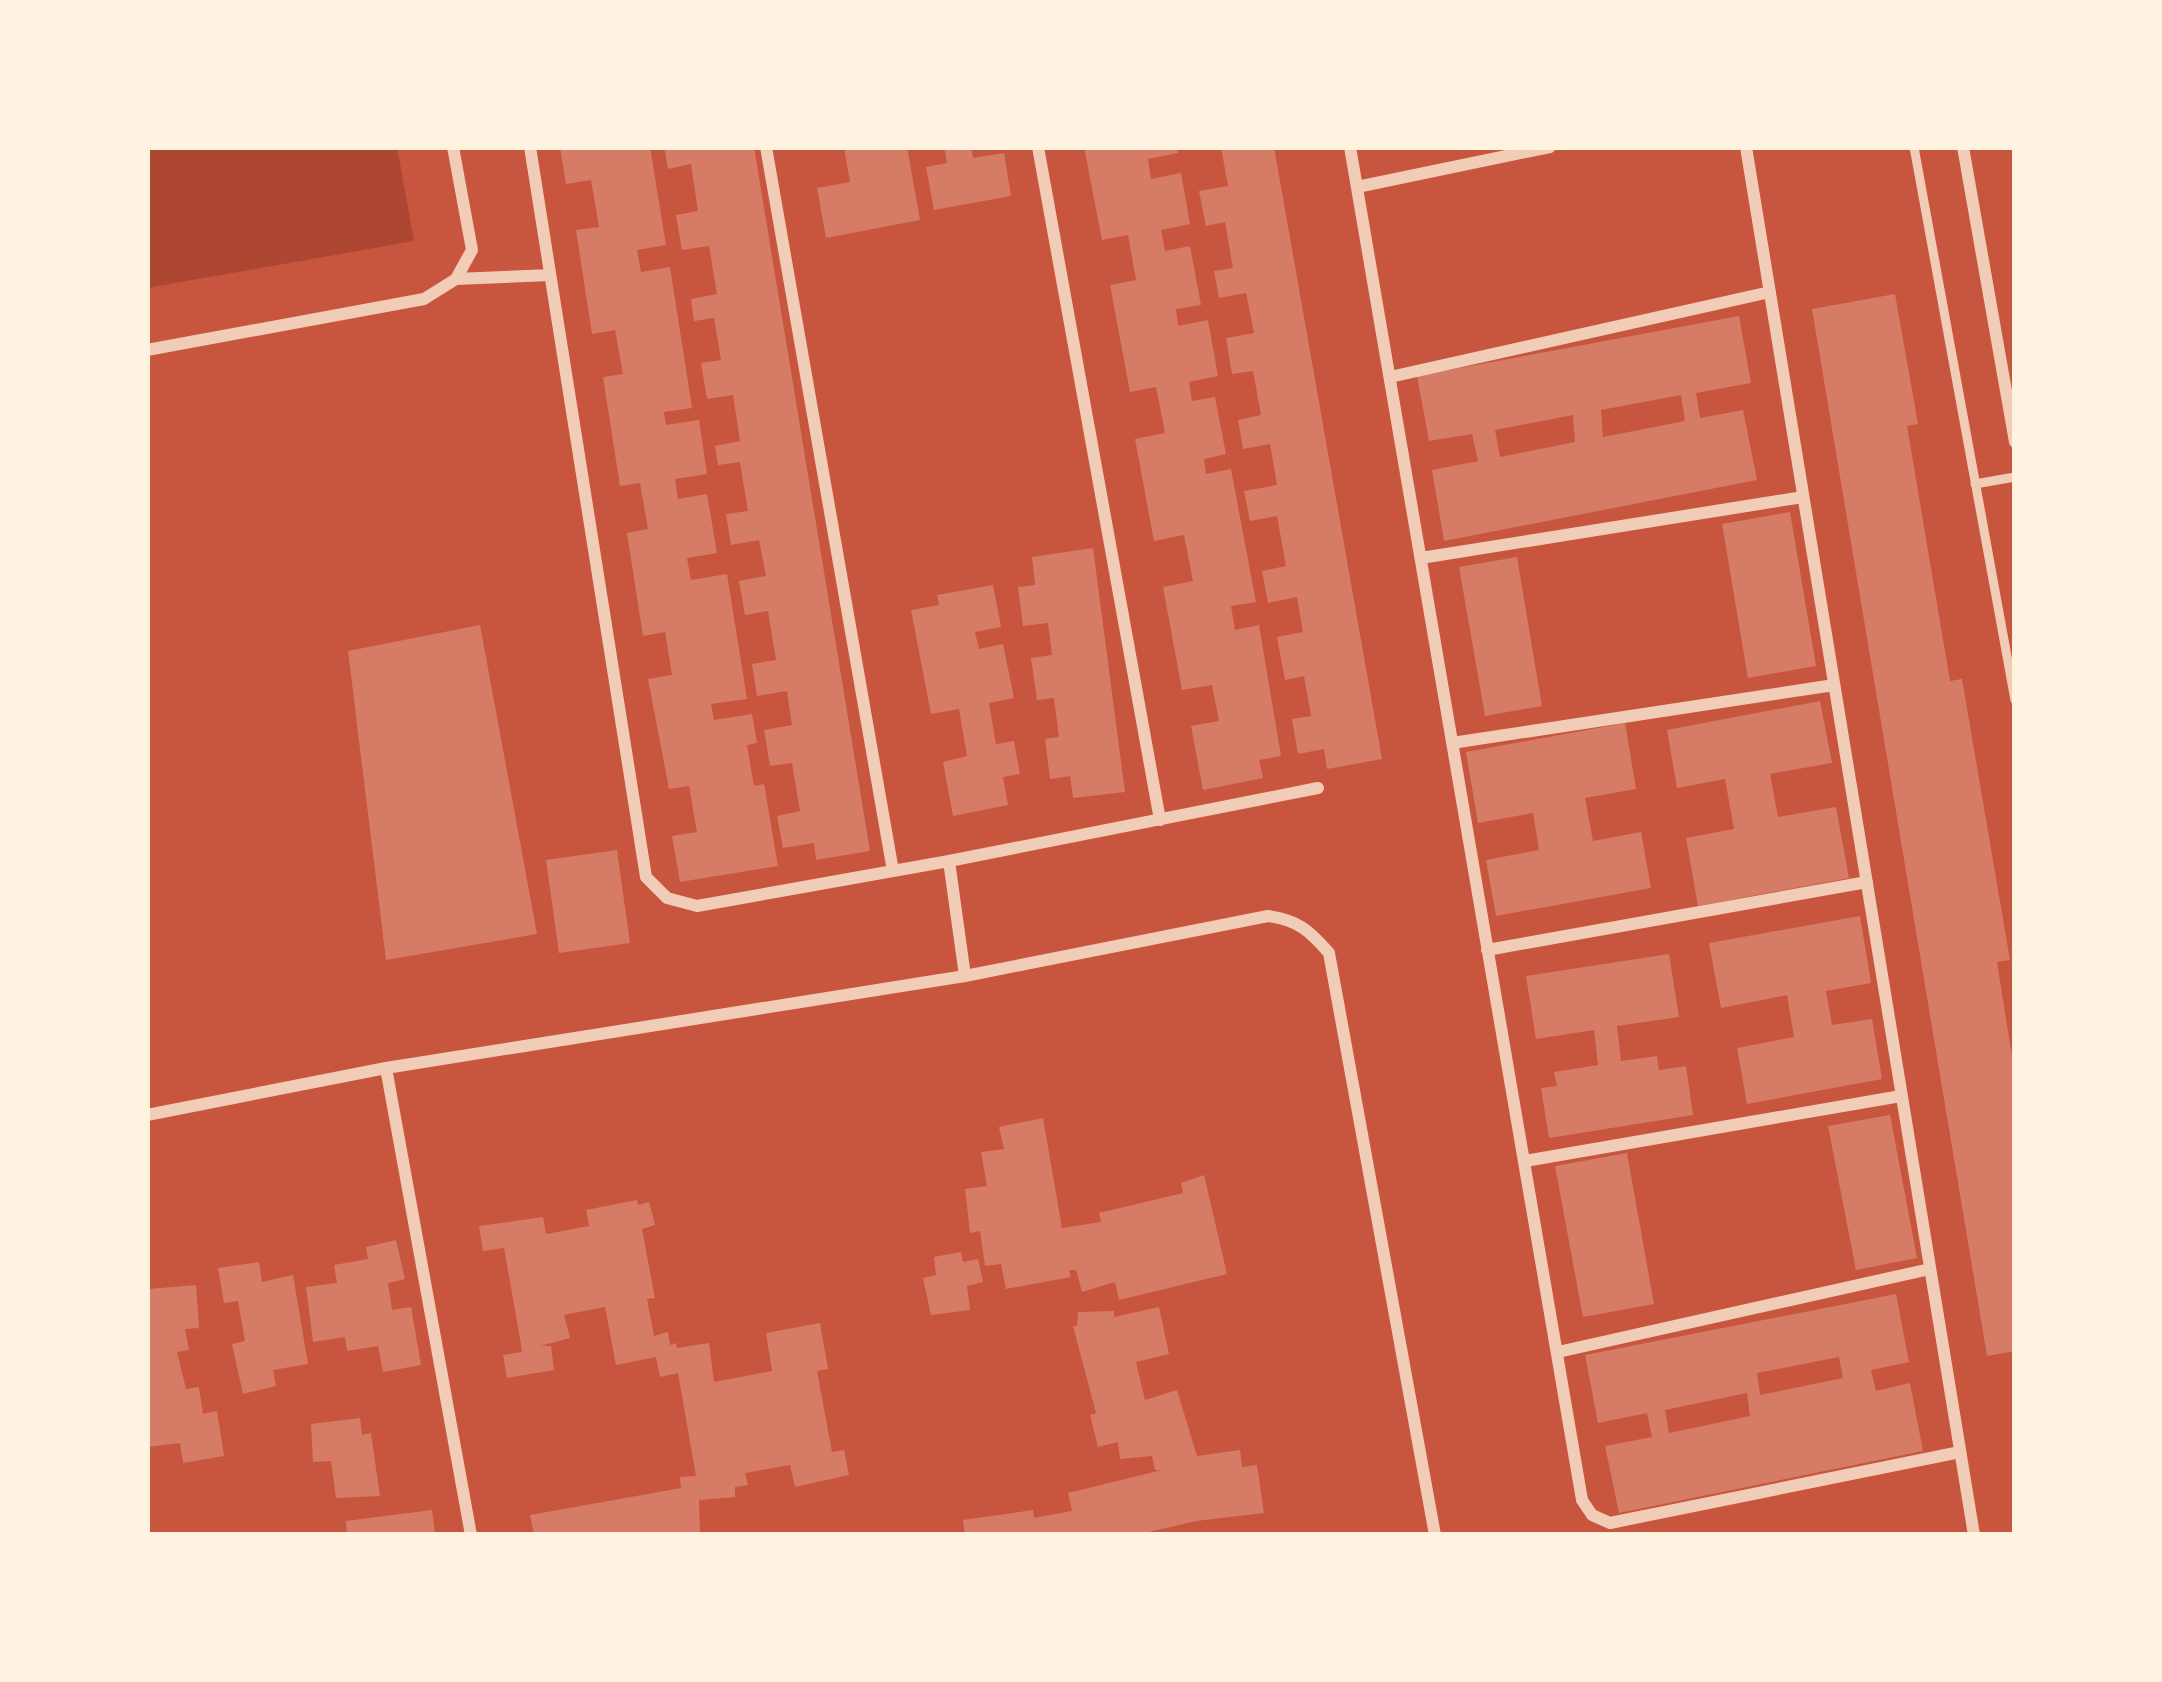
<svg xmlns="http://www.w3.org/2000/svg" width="2162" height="1682" font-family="'Source Sans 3',sans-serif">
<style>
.green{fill:#ae4732}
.building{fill:#d67c66;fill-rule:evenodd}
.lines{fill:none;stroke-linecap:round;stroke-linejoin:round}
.service{stroke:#f1ccb7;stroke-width:9}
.minor{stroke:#f1ccb7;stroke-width:12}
</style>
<rect width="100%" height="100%" fill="#c8553d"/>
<path class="green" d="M147,147h250l17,94 -267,47z"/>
<path class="building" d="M560,147h90l16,98 -29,5 4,22 29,-5 22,141 -28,4 2,13 33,-5 8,54 -32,5 3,20 29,-5 10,59 -30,5 4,22 36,-6 20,125 -36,5 3,16 38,-6 5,29 -10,2 7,41 10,-2 14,82 -98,16 -8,-46 25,-4 -8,-46 -20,3 -21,-110 24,-4 -7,-43 -22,4 -16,-103 21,-4 -8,-46 -20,3 -17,-109 20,-3 -8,-44 -23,4 -16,-104 23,-3 -8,-47 -25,4z
M664,147h90l116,704 -54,9 -2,-17 -31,5 -6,-32 23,-5 -8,-48 -22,3 -6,-36 28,-5 -5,-34 -30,5 -5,-32 24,-4 -8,-49 -23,4 -6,-34 27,-5 -7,-36 -28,5 -5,-31 22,-3 -8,-49 -22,3 -3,-19 25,-5 -7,-46 -26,4 -6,-36 20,-3 -7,-42 -20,3 -3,-22 26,-5 -8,-48 -27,4 -6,-35 22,-4 -7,-47 -23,5z
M844,147h63l13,73 -94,18 -9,-50 33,-6z
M944,147h27l2,11 31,-5 7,43 -77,14 -8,-43 21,-4z
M1084,147h93l1,6 -30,6 3,20 30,-6 9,51 -29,6 4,21 25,-5 11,59 -25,4 2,17 30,-6 10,56 -29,6 3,19 23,-4 11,57 -22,5 2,15 25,-5 25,133 -25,4 4,24 24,-5 22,131 -22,4 4,18 -60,12 -12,-64 28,-5 -7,-36 -30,5 -19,-103 30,-6 -9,-46 -30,6 -19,-102 30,-6 -9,-46 -26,5 -20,-107 26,-5 -8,-45 -26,5z
M1221,147h53l108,612 -55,10 -3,-20 -26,5 -6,-35 19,-3 -7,-40 -19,4 -8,-43 26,-5 -6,-35 -29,6 -6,-32 24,-5 -9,-50 -27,5 -6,-30 33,-6 -7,-41 -27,5 -5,-29 23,-5 -8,-44 -21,3 -6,-36 28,-5 -8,-40 -27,5 -5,-27 19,-3 -8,-46 -19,4 -7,-35 29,-5z
M1895,294l23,130 -11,2 43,255 12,-2 48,281 -13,2 18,113v276l-28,5 -175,-1047z
M1739,316l12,67 -55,10 4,25 43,-8 14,70 -313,61 -12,-71 46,-9 -6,-27 -43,7 -12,-65zM1681,395l4,26 -82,16 -2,-27zM1573,415l2,27 -75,15 -5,-27z
M1790,512l26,154 -68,12 -26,-154z
M1093,548l32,244 -52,6 -3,-22 -20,3 -5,-40 14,-2 -5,-39 -17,2 -6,-42 21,-3 -4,-32 -25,3 -5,-39 17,-2 -3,-28z
M1517,557l25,149 -57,10 -26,-149z
M993,585l8,42 -26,5 4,17 24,-5 11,54 -25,5 7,41 18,-3 6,33 -17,3 5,28 -55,11 -10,-54 24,-6 -8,-47 -28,5 -20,-104 28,-5 -2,-10z
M480,625l57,309 -151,26 -38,-309z
M1820,701l12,62 -62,11 8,43 58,-10 13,71 -151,28 -12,-68 48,-9 -9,-50 -48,9 -10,-58z
M1625,723l11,66 -51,9 8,43 48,-9 10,56 -155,28 -10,-56 53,-10 -6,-37 -55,10 -12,-71z
M617,850l13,93 -71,10 -13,-93z
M1860,916l11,67 -45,8 6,34 40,-6 10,60 -135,25 -10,-56 57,-11 -7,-42 -66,13 -12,-65z
M1669,954l10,63 -62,9 4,35 36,-5 2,14 27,-4 7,49 -144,23 -8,-50 16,-2 -3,-14 44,-7 -4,-35 -58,9 -10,-63z
M1890,1115l27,143 -61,12 -28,-144z
M1043,1118l19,110 39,-6 -2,-9 84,-20 -2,-10 23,-8 23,99 -108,26 -4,-18 -33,10 -6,-22h-7l2,7 -65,12 -5,-25 -16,2 -5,-35 -10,2 -5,-44 22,-3 -6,-34 23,-3 -5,-22z
M1627,1153l27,151 -71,13 -28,-151z
M637,1200l1,5 11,-3 6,23 -13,4 13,69 -8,1 7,37 14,-4 2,13 6,-2 1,5 32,-5 5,39 58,-11 -6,-38 54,-10 8,46 -11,2 15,81 12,-2 5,25 -54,12 -5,-22 -45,8 3,12 -13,2v10l-36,3 1,35h-166l-4,-20 151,-27 -1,-11 16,-1 -18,-103 -18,4 -4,-20 -40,8 -11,-58 -41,8 6,23 -30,8h11l3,24 -47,8 -4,-23 19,-3 -1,-8 -17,-96 -21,3 -4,-25 64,-9 3,17 43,-8 -3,-16z
M396,1240l9,39 -17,4 4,27 19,-3 10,58 -38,7 -5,-26 -31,5 -2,-14 -32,5 -7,-55 31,-4 -3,-18 34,-6 -2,-12z
M961,1252l2,10 15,-3 5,23 -16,4 3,24 -39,5 -8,-37 13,-3 -2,-18z
M259,1262l3,20 31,-7 15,89 -35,6 3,16 -33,8 -11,-50 13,-3 -7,-40 -14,2 -6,-35z
M196,1285l3,43 -14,1 4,21 -12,2 9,37 13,-2 4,27 14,-3 7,45 -41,7 -3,-20 -33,4v-140l2,-18z
M1896,1294l13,68 -38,8 5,21 34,-8 13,68 -304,62 -14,-67 47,-9 -5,-24 -49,10 -13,-68zM1839,1357l4,21 -83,17 -3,-22zM1747,1393l3,23 -81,17 -4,-23z
M1159,1307l10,47 -33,8 9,38 32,-10 20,66 43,-6 2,17 15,-2 7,48 -68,8 -60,14h-171l-2,-15 70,-10 1,8 38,-7 -4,-18 94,-23h-7l-3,-14 -32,3 -2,-17 -20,5 -8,-32 6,-2 -23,-87h4l1,-14 36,-1v6z
M360,1418l2,17 9,-2 9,63 -44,2 -5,-37 -18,1 -2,-38z
M432,1510l3,25h-88l-1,-14z"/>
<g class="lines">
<path class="service" d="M1914,147l101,553
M1975,484l40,-7"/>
<path class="minor" d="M530,147l116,730 21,21 30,8 252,-45 16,115
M766,147l127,724
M1038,147l122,673
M1350,147l232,1353 10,15 18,8 350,-71
M1746,147l228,1388
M1963,147l52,295
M1357,187l193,-40
M456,279l94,-4
M147,350l277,-51 32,-20 16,-29 -19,-103
M1390,377l380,-85
M1421,558l382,-61
M1452,743l382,-58
M949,861l369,-73
M1487,950l380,-68
M386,1068l85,467
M147,1115l239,-47 579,-92 303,-60c30,4 42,15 61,37l106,582
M1525,1161l376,-65
M1558,1352l372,-83"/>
</g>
<rect width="2162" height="1682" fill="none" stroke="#fff3e0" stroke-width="300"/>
</svg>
